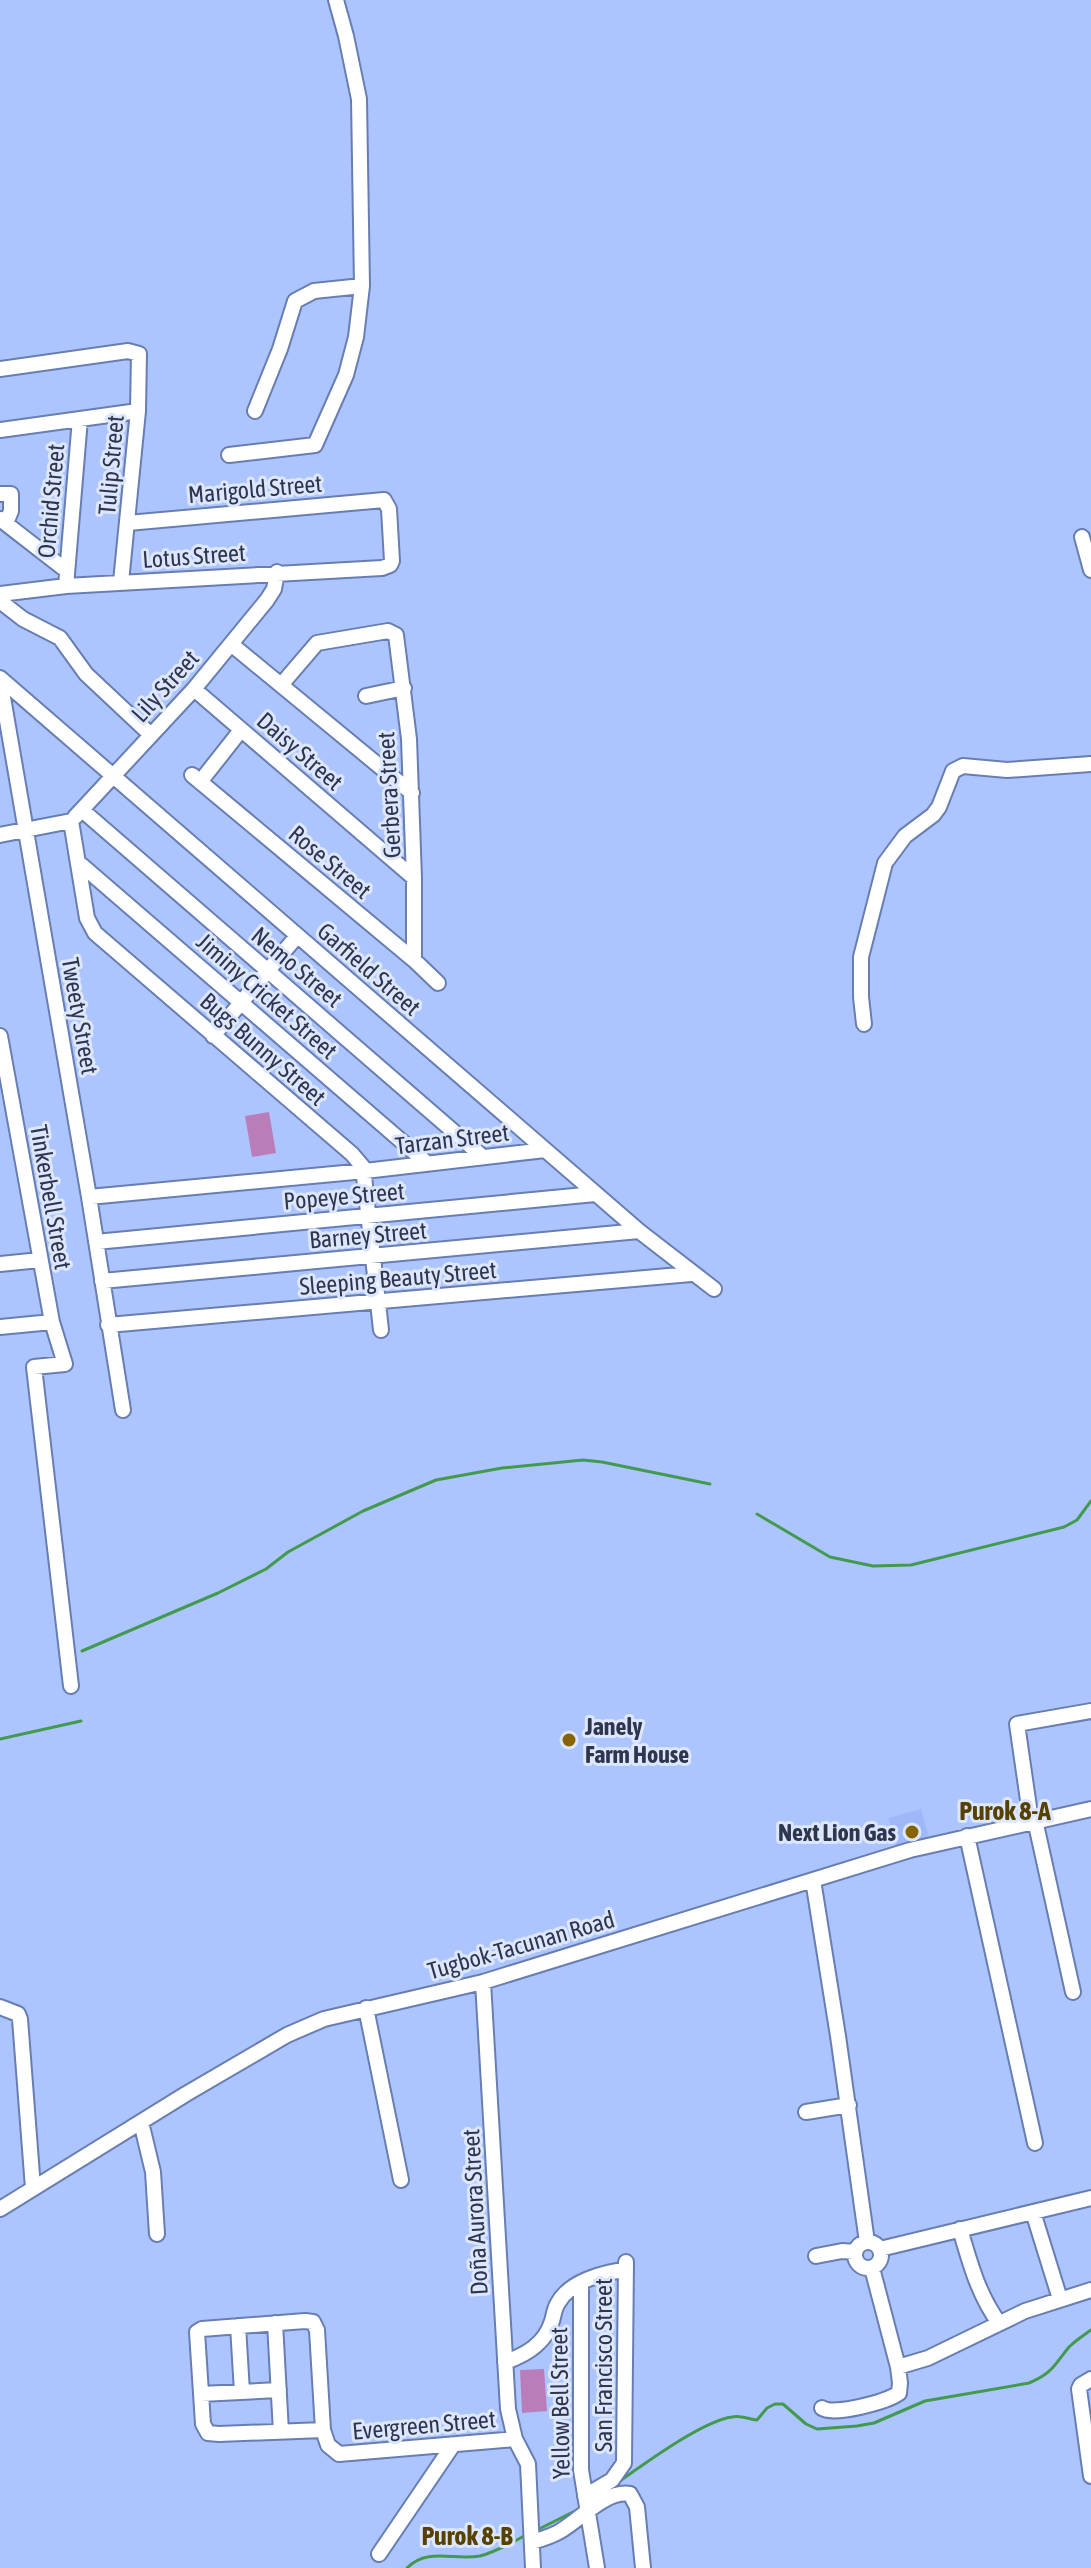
<svg xmlns="http://www.w3.org/2000/svg" width="1091" height="2568" font-family="'Asap Condensed',sans-serif">
<style>
.built{fill:#9fb9f8}
.pitch{fill:#b97eba}
.lines{fill:none;stroke-linecap:round;stroke-linejoin:round}
.stream{stroke:#439a4f;stroke-width:3}
.minor-casing{stroke:#687eb2;stroke-width:18}
.minor{stroke:#fff;stroke-width:14}
.poi-dot{fill:#866500;stroke:#dce7fe;stroke-width:3}
.labels{text-anchor:middle;dominant-baseline:central;stroke-width:6;stroke-linejoin:round;paint-order:stroke}
.street-label{font-size:24px;fill:#2d364d;stroke:#dce7fe}
.poi-label{font-size:24px;font-weight:bold;fill:#2d364d;stroke:#dce7fe;text-anchor:start}
.neighbourhood-label{font-size:26px;font-weight:bold;fill:#574100;stroke:#dce7fe}
</style>
<rect width="100%" height="100%" fill="#adc5fe"/>
<path class="built" d="M921,1809l9,32 -33,9 -9,-32z"/>
<path class="pitch" d="M269,1112l7,41 -24,4 -7,-41z
M544,2369l3,42 -25,2 -2,-43z"/>
<g class="lines">
<path class="stream" d="M757,1514l73,43 43,9 38,-1 153,-38 13,-7 14,-19
M82,1651l136,-58 48,-24 22,-17 75,-41 73,-31 66,-12 81,-8 19,2 108,22
M0,1739l81,-18
M617,2483c26,-18 85,-62 115,-66 9,-2 16,2 25,3l10,-12 8,-4h8l23,20 11,5 40,-3 17,-3 51,-22 104,-18c24,-10 25,-18 40,-36 6,-6 15,-12 22,-17
M535,2531l46,-23
M407,2568c21,-21 47,-7 73,-12 16,-4 31,-13 46,-21"/>
<defs>
<path id="minor" d="M0,369l128,-18 11,3 -1,57 -17,171
M255,411l25,-62 15,-48 19,-10 48,-5
M0,430l138,-19
M229,455l86,-10 31,-70 10,-38 6,-51 -3,-187 -13,-63 -10,-36
M0,494h11v17l-5,12
M0,519l67,52
M1082,537l9,33
M66,586l14,-167
M0,594l66,-8 316,-18 8,-3 2,-4 -3,-52 -5,-9 -256,23
M0,601l23,18 37,19 26,36 65,61
M231,644l181,149
M0,678l639,553 75,58
M0,680l89,517 34,213
M281,685l36,-42 71,-12 8,4 13,104 5,139v82
M194,689l220,189
M366,696l38,-8
M192,775l222,185 24,23
M200,782l41,-52
M82,810l401,347
M75,817l119,-128 73,-89 7,-11 3,-17
M71,821l16,97 8,15 257,221 11,13 18,163
M0,835l71,-14
M78,862l350,302
M864,1024l-3,-27v-40l24,-94 20,-27 28,-21 6,-8 14,-36 10,-5 44,4 84,-6
M0,1036l52,286 13,42 -31,3 37,319
M213,1036l84,-100
M89,1197l276,-26 180,-21
M96,1242l499,-48
M0,1264l40,-4
M102,1281l537,-50
M108,1325l583,-51
M0,1327l52,-5
M1035,1820l38,172
M1031,1821l-14,-97 74,-13
M967,1836l68,307
M813,1880l25,156 29,206
M483,1982l25,427 7,30 13,25 5,104
M0,2007l18,7 2,5 13,169
M366,2008l35,172
M806,2112l43,-7
M141,2122l12,50 4,62
M0,2209l186,-115 101,-59 37,-16 159,-37 427,-132 181,-41
M1033,2212l27,87
M960,2229c10,34 18,65 39,94
M855 2255a13 13 0 1 1 26 0a13 13 0 1 1-26 0Z
M880,2249l211,-51
M816,2256l26,-5 13,1
M581,2284v186l16,98
M275,2323l6,109
M238,2326l4,66
M505,2362c21,-7 40,-18 47,-41 2,-6 2,-12 6,-18 11,-21 45,-31 68,-33
M898,2367l30,-9 97,-47 66,-21
M1091,2379l-10,6 -2,4 12,87
M201,2394l78,-4
M822,2408c12,8 64,-6 77,-15l1,-10 -2,-16 -26,-99
M323,2430l-104,4 -11,-1 -5,-9 -6,-92 5,-3 103,-8 8,1 4,8 6,100 5,15 11,9 176,-15
M585,2496l27,-16 12,-17 2,-201
M532,2542c10,-3 21,-6 30,-12 20,-12 44,-40 68,-36l7,13 6,61
M379,2554l74,-109"/>
</defs>
<use href="#minor" class="minor-casing"/>
<use href="#minor" class="minor"/>
</g>
<g class="poi-dot">
<circle cx="569" cy="1740" r="8"/>
<circle cx="912" cy="1832" r="8"/>
</g>
<g class="labels">
<g class="street-label">
<text transform="translate(111 465) rotate(-85)">Tulip Street</text>
<text transform="translate(255 489) rotate(-5)">Marigold Street</text>
<text transform="translate(51 501) rotate(-85)">Orchid Street</text>
<text transform="translate(194 556) rotate(-4)">Lotus Street</text>
<text transform="translate(165 686) rotate(-48)">Lily Street</text>
<text transform="translate(300 751) rotate(41)">Daisy Street</text>
<text transform="translate(389 795) rotate(-93)">Gerbera Street</text>
<text transform="translate(330 862) rotate(40)">Rose Street</text>
<text transform="translate(297 967) rotate(40)">Nemo Street</text>
<text transform="translate(369 969) rotate(41)">Garfield Street</text>
<text transform="translate(267 996) rotate(41)">Jiminy Cricket Street</text>
<text transform="translate(80 1016) rotate(80)">Tweety Street</text>
<text transform="translate(263 1049) rotate(41)">Bugs Bunny Street</text>
<text transform="translate(452 1139) rotate(-7)">Tarzan Street</text>
<text transform="translate(344 1196) rotate(-5)">Popeye Street</text>
<text transform="translate(51 1197) rotate(80)">Tinkerbell Street</text>
<text transform="translate(368 1235) rotate(-5)">Barney Street</text>
<text transform="translate(398 1278) rotate(-5)">Sleeping Beauty Street</text>
<text transform="translate(521 1945) rotate(-16)">Tugbok-Tacunan Road</text>
<text transform="translate(475 2212) rotate(-93)">Doña Aurora Street</text>
<text transform="translate(603 2365) rotate(-90)">San Francisco Street</text>
<text transform="translate(560 2403) rotate(-91)">Yellow Bell Street</text>
<text transform="translate(424 2425) rotate(-5)">Evergreen Street</text>
</g>
<g class="poi-label">
<text x="585" y="1726">Janely<tspan x="585" dy="28">Farm House</tspan></text>
<text x="896" y="1832" text-anchor="end">Next Lion Gas</text>
</g>
<g class="neighbourhood-label">
<text x="1005" y="1811">Purok 8-A</text>
<text x="467" y="2536">Purok 8-B</text>
</g>
</g>
</svg>
